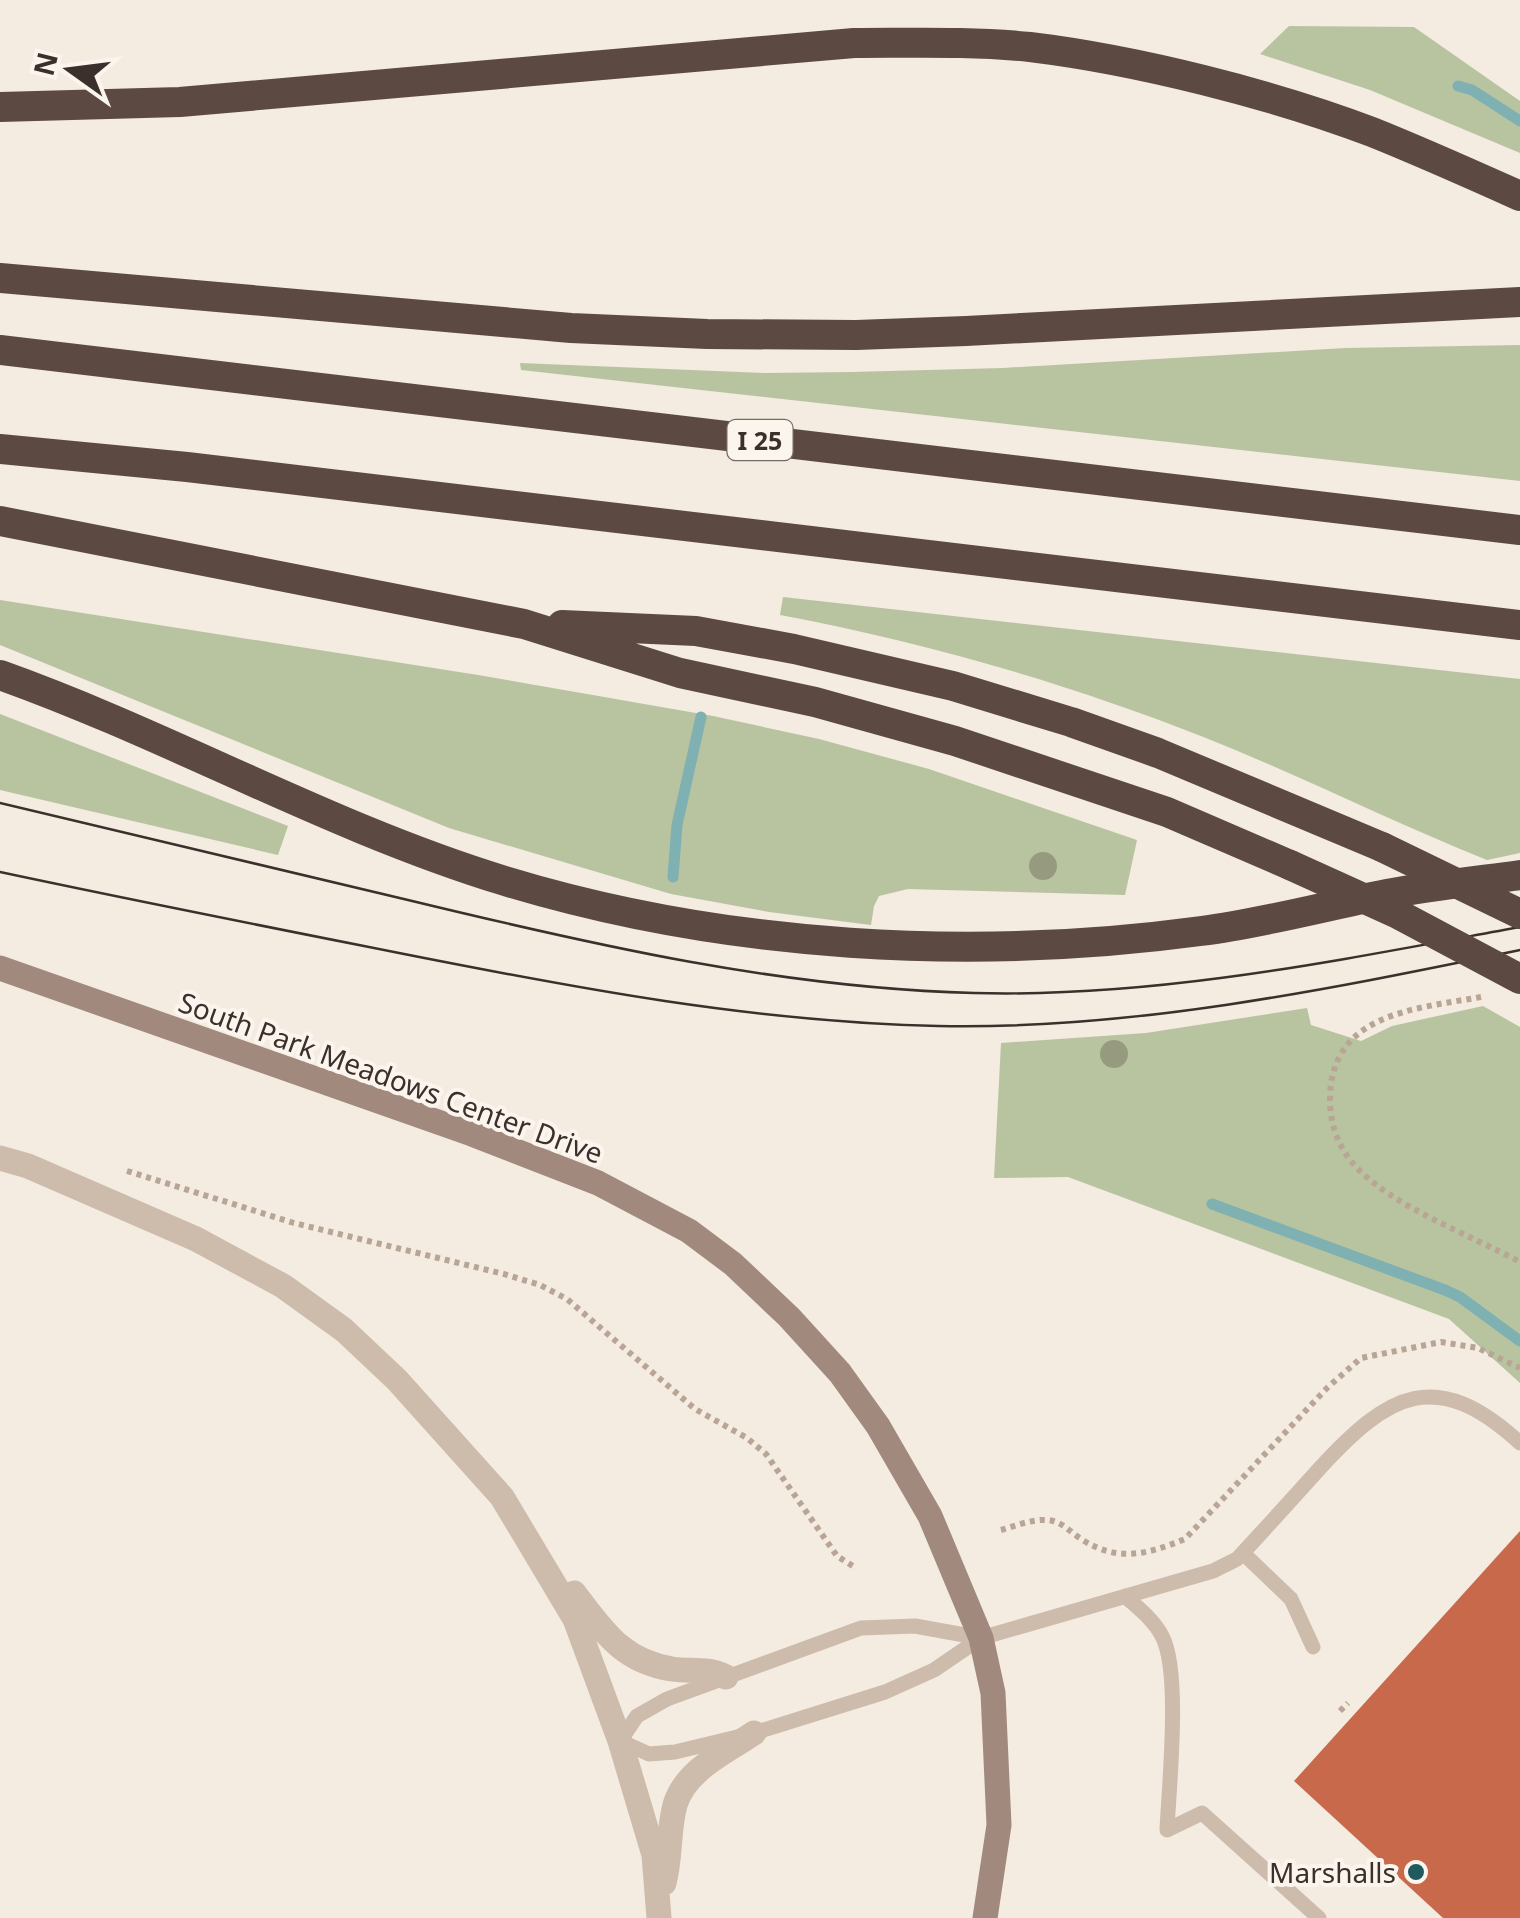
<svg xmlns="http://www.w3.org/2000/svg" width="1520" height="1918" font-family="'Noto Sans',sans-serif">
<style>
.green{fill:#b8c4a0}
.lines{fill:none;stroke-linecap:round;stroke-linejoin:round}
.stream{stroke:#7fb0b2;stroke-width:11}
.building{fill:#c8694b}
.path{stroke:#b9a596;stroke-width:6;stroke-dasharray:5 5;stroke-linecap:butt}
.service{stroke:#cdbbac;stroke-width:15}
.minor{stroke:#cdbbac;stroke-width:25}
.secondary{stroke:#a18a7d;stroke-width:25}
.motorway{stroke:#5c4a42;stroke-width:30}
.tram{stroke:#3b302b;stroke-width:2.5}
.motorway-bridge{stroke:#5c4a42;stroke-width:30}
.tree{fill:#969b7f}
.poi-dot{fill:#1f5a5e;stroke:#fbf5ee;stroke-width:4}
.labels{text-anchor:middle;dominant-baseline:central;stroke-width:8;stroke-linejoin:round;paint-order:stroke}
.shield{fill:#fbf5ee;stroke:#756b66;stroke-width:2.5}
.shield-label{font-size:25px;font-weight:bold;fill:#3b302b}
.street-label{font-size:28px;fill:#3b302b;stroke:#fbf5ee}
.poi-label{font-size:28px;fill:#3b302b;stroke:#fbf5ee;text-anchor:end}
</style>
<rect width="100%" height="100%" fill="#f4ebe1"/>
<path class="green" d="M1289,26l125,1 106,74v52l-150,-63 -110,-36z
M1520,345v136l-999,-111 -1,-7 245,10 86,-1 152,-4 342,-20z
M783,597l737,82v174l-33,7c-95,-38 -186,-84 -281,-122 -137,-54 -281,-96 -426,-123z
M0,600l478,75 235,41 106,23 110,30 208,71 -12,55 -217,-6 -29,7 -5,10 -3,19 -102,-13 -98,-18 -222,-66 -449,-183z
M0,714l288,112 -10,29 -278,-65z
M1483,1006l37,21v356l-71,-64 -381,-142 -74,1 7,-135 145,-10 161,-25 4,17 50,16 31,-15z"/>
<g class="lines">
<path class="stream" d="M1458,86l14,4 48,31
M673,877l4,-52 24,-108
M1212,1204l233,86 15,7 60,44"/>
</g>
<path class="building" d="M1520,1531v387h-77l-149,-137z"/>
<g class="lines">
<path class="path" d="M1481,997c-67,12 -153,16 -151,106 1,26 11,50 30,68 39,38 112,65 160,91
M127,1171l167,52 210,51 36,11 27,14 128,110 52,29 19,16 71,102 19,12
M1001,1530c14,-4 31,-11 46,-10 15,1 23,12 34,19 37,24 67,15 104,0l142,-151 34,-30 80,-16 37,6 42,20
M1340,1711l8,-8"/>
<path class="service" d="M1243,1553l48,46 22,48
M1125,1596c13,12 29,24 37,40 19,35 7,149 5,194l35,-17 117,105
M981,1638l-66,-12 -54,2 -194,71 -30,17 -17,25 29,13 26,-2 79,-19 131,-41 49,-22 47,-32 232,-67 24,-12c28,-30 56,-61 83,-91 69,-75 116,-102 200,-25"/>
<path class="minor" d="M0,1158l28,8 168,73 87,47 61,44 53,50 105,117 73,122 45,122 34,114 5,63
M574,1593c29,37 47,68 98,76 20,3 34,-2 54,8
M664,1883c7,-26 4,-53 11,-78 10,-35 51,-53 79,-72"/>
<path class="secondary" d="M0,968l472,166 126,49 91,48 44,33 56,53 51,56 38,53 52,90 51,122 12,55 6,132 -14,93"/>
<path class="motorway" d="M0,107l180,-5 674,-59c59,0 118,-2 176,4 107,13 242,47 342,85 50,20 99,42 148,64
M0,278l571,50 136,6 149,1 110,-4 554,-29
M0,350l1520,180
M0,449l187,18 1333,158
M0,521l524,103 156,49 135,29 140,39 212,71 123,53
M562,625l134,6 98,18 159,37 118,36 87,31 224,94
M0,675c171,61 331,153 505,206 221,67 467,81 696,50 63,-8 124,-25 186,-37 44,-8 89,-13 133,-19"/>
<path class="tram" d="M0,803c136,32 272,65 408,97 186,45 373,88 566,93 183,5 366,-33 546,-66
M0,872c131,28 263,54 394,80 181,36 360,70 544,74 195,4 392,-37 582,-76"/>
<path class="motorway-bridge" d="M1382,847l138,67
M1290,865l106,48 124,66"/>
</g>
<g class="tree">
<circle cx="1043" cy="866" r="14"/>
<circle cx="1114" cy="1054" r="14"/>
</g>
<circle class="poi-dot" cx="1416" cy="1872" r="10"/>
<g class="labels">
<rect class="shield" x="727.5" y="420" width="65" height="40" rx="8"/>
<g class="shield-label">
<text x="760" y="440">I 25</text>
</g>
<g class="street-label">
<text transform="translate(391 1077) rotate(20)">South Park Meadows Center Drive</text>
</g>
<g class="poi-label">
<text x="1396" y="1872">Marshalls</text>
</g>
</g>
<g transform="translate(70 70) rotate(284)" stroke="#fbf5ee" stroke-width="8" paint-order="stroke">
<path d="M0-8L18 38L0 25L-18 38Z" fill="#3b302b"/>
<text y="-15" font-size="28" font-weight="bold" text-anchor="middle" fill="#3b302b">N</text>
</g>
</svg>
